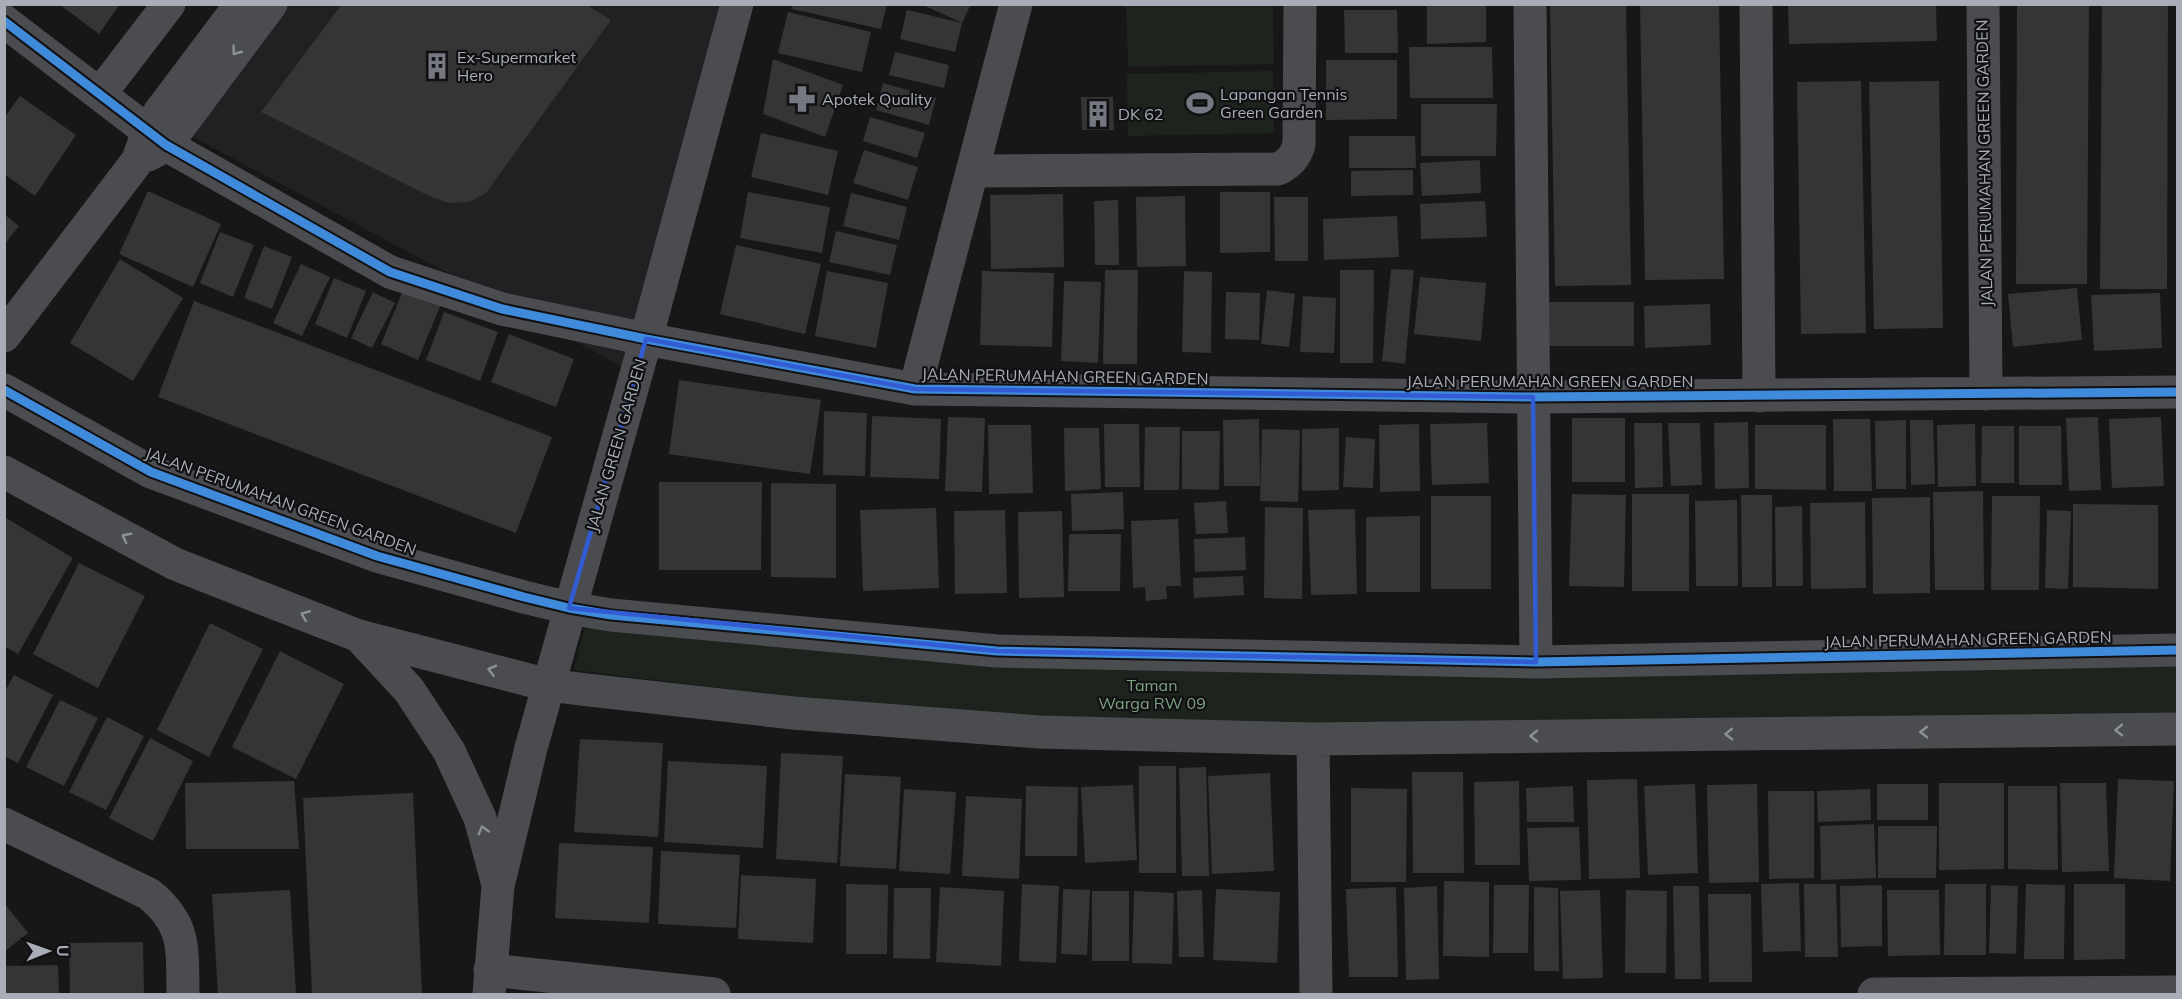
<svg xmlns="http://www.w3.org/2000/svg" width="2182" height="999" font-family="Mulish,sans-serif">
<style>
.built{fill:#212123}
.green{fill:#1d241e}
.building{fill:#353536}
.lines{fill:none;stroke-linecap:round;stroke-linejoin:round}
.minor{stroke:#4b4c50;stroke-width:33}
.cycleway-casing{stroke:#111113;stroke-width:13}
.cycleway{stroke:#408adc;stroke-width:9}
.oneway{stroke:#8c9099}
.marked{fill:none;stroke:#325cd3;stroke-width:4.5;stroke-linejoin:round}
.labels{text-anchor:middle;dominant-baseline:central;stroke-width:4.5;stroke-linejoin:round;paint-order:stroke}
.poi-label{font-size:16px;fill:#a8adb8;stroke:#111113;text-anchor:start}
.street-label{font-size:16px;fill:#a8adb8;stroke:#111113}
.park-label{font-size:16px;fill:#7fa381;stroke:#111113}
</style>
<rect width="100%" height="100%" fill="#171717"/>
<path class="built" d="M274,5h461l-93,372 -464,-248z"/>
<path class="green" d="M1126,5h147l1,59 -146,3z
M1273,71l1,62 -146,3 -1,-62z
M588,615l342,41 1247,3 1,57 -1019,10 -274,-18 -311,-38z"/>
<path class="building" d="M59,4h61l-21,30z
M342,4h243l26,16 -125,173 -17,9 -21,1 -21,-8 -166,-83z
M793,4h94l-6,25 -89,-20z
M921,4h50l-9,19z
M1427,4h59v38l-59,2z
M1550,4h76l5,281 -76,1z
M1788,4h148l1,37 -148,3z
M2017,4h72l-2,280h-71z
M2102,4h66l-1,285h-67z
M1640,5h79l5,274 -79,1z
M907,10l55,13 -7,29 -55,-13z
M1344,10h53l1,43h-53z
M788,12l83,20 -9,40 -84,-19z
M1409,47h83l1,51h-83z
M895,52l54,13 -5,23 -55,-13z
M773,59l70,26 -18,52 -62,-23z
M1326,60h71v59l-71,1z
M1861,81l5,252 -65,1 -4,-252z
M1939,81l4,247 -69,1 -5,-247z
M883,83l53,15 -7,27 -53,-15z
M20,96l56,39 -41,61 -31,-22v-56z
M1081,97h32l1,33h-32z
M1421,104h76l-1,52h-75z
M870,117l55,16 -8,25 -54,-17z
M761,133l77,18 -10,44 -77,-18z
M1349,136h66l1,32h-67z
M864,150l54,17 -10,33 -55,-17z
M1480,160l1,33 -59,3 -2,-33z
M1413,170v25l-62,1v-25z
M148,191l73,33 -28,63 -74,-33z
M748,192l82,15 -8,46 -82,-15z
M1220,192h50v60l-50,1z
M851,193l56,14 -8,33 -56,-14z
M1063,194l1,73 -73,2 -1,-74z
M1185,196l1,70 -49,1 -1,-70z
M1274,197h34v64h-33z
M1118,200l1,65h-24l-1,-64z
M1485,201l2,36 -66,2 -1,-35z
M4,214l15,12 -15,19z
M1397,216l2,41 -75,3 -1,-41z
M836,231l61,14 -7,30 -61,-13z
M220,232l34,13 -21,52 -33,-14z
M736,245l85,19 -16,70 -85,-20z
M264,246l28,11 -20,52 -28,-11z
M120,259l63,39 -50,83 -63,-38z
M301,264l29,13 -28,59 -29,-13z
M1391,269l23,1 -9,94 -23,-3z
M1105,270h33l-1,94h-34z
M1340,270h34l-1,93h-33z
M827,271l61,12 -12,65 -61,-12z
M982,271l72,2 -2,74 -72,-2z
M1184,271l28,1 -1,81 -29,-1z
M1420,277l66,6 -5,58 -67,-7z
M334,278l32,13 -19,47 -32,-14z
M1064,281l37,1 -3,81 -37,-2z
M404,288l37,16 -23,56 -37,-16z
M2077,288l5,52 -69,7 -5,-53z
M1267,290l28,4 -6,53 -28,-3z
M373,292l22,11 -23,45 -21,-10z
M1226,292l34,1 -1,47 -34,-1z
M2160,293l2,55 -68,3 -3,-56z
M1303,296l33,2 -2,55 -34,-1z
M194,301l358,136 -36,96 -358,-136z
M1548,302h86v44h-86z
M1710,304l1,41 -66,3 -1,-42z
M444,312l54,20 -18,49 -54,-21z
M509,334l65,25 -18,48 -65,-25z
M679,380l142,20 -11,74 -141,-20z
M824,411l43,2 -2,63 -42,-1z
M872,416l69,3 -2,60 -69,-2z
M948,417l37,1 -3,74 -37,-1z
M2098,417l3,73 -32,1 -3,-73z
M2161,417l3,69 -52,2 -3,-69z
M1572,418h53v64h-53z
M1259,419l1,67h-36l-1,-66z
M1833,419h37l2,72h-38z
M1906,420v69h-30l-1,-68z
M1910,420h23l2,64 -24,1z
M1748,422l1,66 -34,1 -1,-66z
M1487,423l2,60 -57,2 -2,-61z
M1634,423h28l1,64 -28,1z
M1668,423h32l2,62 -31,1z
M1104,424h35l1,63h-35z
M1419,424l1,67 -40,1 -1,-67z
M1975,424l1,62 -38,1 -1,-62z
M988,425h43l2,68 -44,1z
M1755,425h71v65l-71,-1z
M1982,426h32v57h-33z
M2019,426h42l1,59h-43z
M1145,427h35l-1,63h-35z
M1064,428h35l2,61 -36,2z
M1339,428v62l-37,1v-62z
M1262,429l38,1 -2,72 -38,-1z
M1182,431h38l-1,59 -37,-1z
M1346,437l29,2 -2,49 -30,-1z
M659,482h103l-1,88h-102z
M771,483l65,1v94l-65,-1z
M1983,491l1,99h-49l-2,-98z
M1123,492l1,37 -52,2 -1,-37z
M1572,494l54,1 -2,92 -55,-1z
M1632,494h57v97h-57z
M1741,495h31v92h-30z
M1431,496h60v93h-60z
M1992,496h48l-1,94h-48z
M1930,497v96l-57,1 -1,-96z
M1737,500l1,86h-42l-1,-85z
M1226,501l2,32 -32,1 -2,-31z
M1865,502l1,86 -55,1 -1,-86z
M2073,504l85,1v84l-85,-2z
M1802,506l1,80h-27l-1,-79z
M1265,507l38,1 -1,91 -38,-1z
M936,508l3,80 -76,3 -3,-81z
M1355,509l2,85 -46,1 -3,-85z
M1005,510l2,83 -52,1 -1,-83z
M2047,510l24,1 -3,78 -23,-1z
M1062,511l2,86 -45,1 -1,-86z
M1420,516v76h-54v-75z
M6,518l67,40 -55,96 -14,-8z
M1178,519l3,67h-15l1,13 -21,2 -1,-14 -12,1 -2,-67z
M1069,534h52l-1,57h-52z
M1245,537l1,33 -51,2 -1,-33z
M79,563l66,33 -47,92 -65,-34z
M1243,576l1,19 -50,3 -1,-20z
M210,623l53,26 -54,108 -52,-27z
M280,651l64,33 -48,95 -64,-32z
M14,675l39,20 -35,68 -14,-7v-63z
M60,700l38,18 -34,68 -38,-19z
M107,717l37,19 -38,74 -37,-18z
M150,738l43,23 -40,80 -44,-23z
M580,739l83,4 -5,94 -84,-5z
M781,753l62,3 -6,107 -61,-4z
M668,761l99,5 -4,82 -99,-6z
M1139,766h37v107h-37z
M1206,767l3,109h-27l-3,-108z
M1412,772h51l1,101h-51z
M1270,773l4,98 -62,3 -4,-98z
M845,774l56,3 -5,92 -56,-3z
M1637,779l3,99 -51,1 -2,-99z
M2118,779l56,2 -4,100 -56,-3z
M294,781l5,68h-113l-1,-66z
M1519,781l1,84h-45l-1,-83z
M1939,783h65v86l-65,1z
M2060,783h46l3,88 -47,1z
M1695,784l3,89 -50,2 -4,-89z
M1757,784l2,98 -50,1 -2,-98z
M1877,784h51v36h-51z
M1133,785l4,75 -52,3 -4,-76z
M1026,786l52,1 -1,69h-52z
M1573,786l1,36h-47l-1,-34z
M2008,786h49l1,84 -50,-1z
M1351,788l56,1 -1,93h-55z
M904,789l52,3 -6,82 -51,-3z
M1870,789l1,31 -53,2 -1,-31z
M1768,791h46v87l-45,1z
M413,793l9,201h-110l-9,-196z
M966,796l56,3 -3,80 -57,-3z
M1874,824l2,54 -55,2 -1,-54z
M1878,826h59l-1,52h-58z
M1579,827l2,53 -52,1 -2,-53z
M559,843l94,4 -4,76 -94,-5z
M661,851l79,4 -4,73 -78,-4z
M741,875l75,4 -3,64 -75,-4z
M1444,881l45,1v75l-46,-1z
M1799,883l2,68 -38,1 -2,-68z
M846,884l42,1 -1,69h-41z
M1022,884l37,2 -3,77 -37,-2z
M1804,884h32l2,73h-33z
M1945,884h41v71h-42z
M2026,884l39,1 -1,74h-40z
M2074,884h51v75l-51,1z
M1494,885h35l-1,68h-35z
M1882,885v61l-41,1 -1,-61z
M1991,885l27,1 -2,68 -27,-1z
M1437,886l2,93 -33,1 -2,-92z
M1673,886h26l2,93h-26z
M940,887l64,4 -3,75 -65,-4z
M1396,887l2,90h-49l-3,-88z
M1534,887l24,1 1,83h-25z
M894,888h37l-1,71 -37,-1z
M1063,889l27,1 -3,65 -26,-1z
M1216,889l64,3 -3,71 -64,-3z
M290,890l6,104h-78l-6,-100z
M1202,890l2,67h-25l-2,-66z
M1600,890l3,88 -40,1 -3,-88z
M1626,890l41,1 -1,82h-41z
M1887,890h52l1,65 -52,1z
M1092,891h37v70h-37z
M1134,891l40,2 -2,71 -40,-1z
M1708,894h43l1,88h-43z
M4,903l24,30 -24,19z
M143,942l1,52h-74l-1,-51z
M58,965l1,29h-55v-28z"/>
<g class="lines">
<path class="minor" d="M1530,4l6,658
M1756,4l3,392
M1983,4l3,390
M4,21l162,124 224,127 112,37 144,30 269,50 618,8 645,-5
M100,94l69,-90
M148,155l18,-10 105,-141
M972,171l306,-2c12,-6 17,-12 21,-24l1,-141
M4,336l134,-176 10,-29 11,-18 82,-109
M915,389l101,-385
M4,390l147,82 226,84 147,41 45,11 42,7 386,36 539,11 642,-12
M4,472l171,92 184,72 189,49 40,5 205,23 246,19 274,7 865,-10
M359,636l50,54 40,61 31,67 17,63
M1313,739l3,255
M4,824l145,70c38,31 33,55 34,100
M490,970l224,24
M489,994l9,-108 33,-138 115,-409 91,-335
M1874,994l304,-2"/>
<defs>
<path id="cycleway" d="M4,21l162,124 224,127 112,37 144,30 269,50 618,8 645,-5
M4,390l147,82 226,84 147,41 45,11 42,7 386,36 539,11 642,-12"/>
</defs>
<use href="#cycleway" class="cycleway-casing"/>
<use href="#cycleway" class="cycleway"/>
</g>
<defs><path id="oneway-chevron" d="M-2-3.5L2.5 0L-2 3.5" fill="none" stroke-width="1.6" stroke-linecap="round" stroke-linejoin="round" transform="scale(1.5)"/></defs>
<g class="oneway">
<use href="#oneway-chevron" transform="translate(236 51) rotate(127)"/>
<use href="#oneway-chevron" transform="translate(126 537) rotate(-152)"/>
<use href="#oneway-chevron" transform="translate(305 615) rotate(-158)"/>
<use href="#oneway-chevron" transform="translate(492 670) rotate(-166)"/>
<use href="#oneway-chevron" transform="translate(2119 730) rotate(179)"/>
<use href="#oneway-chevron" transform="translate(1924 732) rotate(179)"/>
<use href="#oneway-chevron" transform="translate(1729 734) rotate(179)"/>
<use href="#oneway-chevron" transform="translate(1534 736) rotate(179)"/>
<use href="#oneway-chevron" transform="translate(483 830) rotate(-105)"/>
</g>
<path class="marked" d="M646,339l269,50 618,8 3,265 -539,-11 -428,-43z"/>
<defs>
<symbol id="building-bare" viewBox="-9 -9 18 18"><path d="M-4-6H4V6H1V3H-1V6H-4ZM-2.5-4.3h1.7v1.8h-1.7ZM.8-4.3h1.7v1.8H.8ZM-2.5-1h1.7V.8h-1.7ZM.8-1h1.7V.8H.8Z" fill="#757880" stroke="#111113" stroke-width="2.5" paint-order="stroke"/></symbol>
<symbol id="pharmacy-bare" viewBox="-9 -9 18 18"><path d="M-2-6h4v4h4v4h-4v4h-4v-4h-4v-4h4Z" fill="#757880" stroke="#111113" stroke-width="2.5" paint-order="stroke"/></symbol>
<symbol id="stadium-bare" viewBox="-9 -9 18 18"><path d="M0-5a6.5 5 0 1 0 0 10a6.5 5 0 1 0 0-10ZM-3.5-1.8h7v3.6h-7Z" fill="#757880" stroke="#111113" stroke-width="2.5" paint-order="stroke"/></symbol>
</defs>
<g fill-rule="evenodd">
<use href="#building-bare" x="418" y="47" width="38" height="38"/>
<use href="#pharmacy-bare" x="783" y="80" width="38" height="38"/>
<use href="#stadium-bare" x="1181" y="84" width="38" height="38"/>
<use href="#building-bare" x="1079" y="95" width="38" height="38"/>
</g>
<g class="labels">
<g class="poi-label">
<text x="457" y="57">Ex-Supermarket<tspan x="457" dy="18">Hero</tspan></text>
<text x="1220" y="94">Lapangan Tennis<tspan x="1220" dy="18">Green Garden</tspan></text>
<text x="822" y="99">Apotek Quality</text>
<text x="1118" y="114">DK 62</text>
</g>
<g class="street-label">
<text transform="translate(1984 163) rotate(-91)">JALAN PERUMAHAN GREEN GARDEN</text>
<text transform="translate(1065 376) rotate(1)">JALAN PERUMAHAN GREEN GARDEN</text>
<text x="1550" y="381">JALAN PERUMAHAN GREEN GARDEN</text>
<text transform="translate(616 445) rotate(-74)">JALAN GREEN GARDEN</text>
<text transform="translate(281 501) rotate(20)">JALAN PERUMAHAN GREEN GARDEN</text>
<text transform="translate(1968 639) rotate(-1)">JALAN PERUMAHAN GREEN GARDEN</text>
</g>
<g class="park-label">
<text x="1152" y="685">Taman<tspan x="1152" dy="18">Warga RW 09</tspan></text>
</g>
</g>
<rect width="2182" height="999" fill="none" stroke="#a8adb8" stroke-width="12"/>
<g transform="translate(48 951) rotate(89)" stroke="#111113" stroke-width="4.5" paint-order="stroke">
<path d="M0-4.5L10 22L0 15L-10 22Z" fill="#a8adb8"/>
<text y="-9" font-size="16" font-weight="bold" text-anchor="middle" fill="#a8adb8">U</text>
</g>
</svg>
